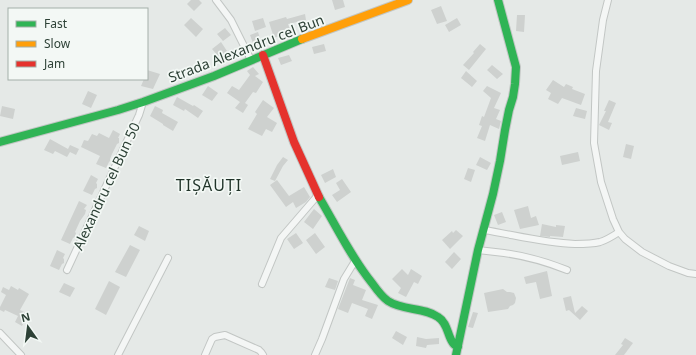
<svg xmlns="http://www.w3.org/2000/svg" width="696" height="355" font-family="'Noto Sans',sans-serif">
<style>
.building{fill:#ced1cf}
.lines{fill:none;stroke-linecap:round;stroke-linejoin:round}
.street-casing{stroke:#c2c6c4;stroke-width:8}
.fast-casing{stroke:#c2c6c4;stroke-width:10}
.slow-casing{stroke:#c2c6c4;stroke-width:10}
.jam-casing{stroke:#c2c6c4;stroke-width:10}
.street{stroke:#f4f6f5;stroke-width:6}
.fast{stroke:#30b455;stroke-width:8}
.slow{stroke:#ff9f0a;stroke-width:8}
.jam{stroke:#e5322d;stroke-width:8}
.labels{text-anchor:middle;dominant-baseline:central;stroke-width:3.5;stroke-linejoin:round;paint-order:stroke}
.street-label{font-size:14px;fill:#2d4136;stroke:#f3f8f5}
.quarter-label{font-size:16px;letter-spacing:1px;fill:#1f3228;stroke:#f3f8f5}
</style>
<rect width="100%" height="100%" fill="#e5e9e7"/>
<path class="building" d="M191,0h8l3,3 -8,8 -7,-7z
M332,0h11l2,7 -10,3z
M441,6l6,15 -10,3 -6,-14z
M305,14l1,6 -18,4 3,8 -17,6 -5,-16 17,-5 1,2z
M517,15h8l-1,17 -8,-1z
M191,18l12,11 -7,8 -12,-12z
M263,18l3,9 -11,4 -3,-10z
M457,18l4,7 -12,7 -4,-7z
M225,28l6,7 -8,6 -6,-7z
M258,32l4,12 -8,2 -4,-11z
M221,42l6,9 -8,6 -7,-8z
M324,44l2,7 -12,3 -2,-7z
M480,44l6,5 -17,21 -6,-5 11,-12 -1,-1z
M289,55l3,6 -11,4 -3,-7z
M492,65l11,9 -6,5 -10,-9z
M253,67l6,7 -4,2 8,6 -7,11 -3,-1 -8,11 3,2 -5,8 -8,-5 5,-6 -13,-9 5,-7 7,4 11,-15 -3,-4z
M147,70l13,4 -7,15 -12,-3 3,-7h3z
M466,71l11,10 -5,6 -11,-9z
M553,80l11,7 2,-3 7,3 -1,2 13,5 -4,11 -19,-7 -4,6 -10,-5 3,-6 -5,-3z
M208,86l10,7 -6,8 -10,-6z
M487,86l14,7 -7,15 6,2 -4,9 5,2 -2,8 -9,-4 -5,16 -8,-3 5,-12 -3,-1 3,-9 2,1 7,-19 -8,-7z
M88,91l9,4 -6,13 -9,-4z
M177,97l16,9 1,-1 9,6 -5,7 -13,-9 -1,2 -11,-6z
M263,100l11,8 -7,9 10,6 -5,9 -6,-3 -4,7 -14,-7 9,-15 -2,-2z
M609,100l7,3 -8,19 4,1 -3,7 -10,-5 7,-14h-2z
M2,106l13,3 -2,10 -13,-3z
M155,106l8,4 -1,3 16,9 -5,9 -10,-6v-1l-13,-8z
M576,108l11,3 -2,8 -12,-3z
M113,130l7,4 -2,4h1v5l-2,1 -5,10 -2,5v2l-1,1 -3,6 -10,-4 4,-8 -19,-9 3,-7 4,1 4,-7 5,2 2,-3 10,5z
M50,139l18,10 2,-4 9,4 -3,6 -6,-3 -3,5 -12,-6 -2,3 -9,-4z
M626,144l8,2 -3,13 -8,-2z
M578,152l2,9 -18,4 -2,-9z
M283,157l5,3 -5,6 -8,15 -5,-2 7,-14z
M480,157l11,6 -4,7 -11,-5z
M468,168l7,2 -4,12 -7,-3z
M333,169l3,8 -11,6 -4,-8z
M91,175l7,4 -2,4 1,1v4l-2,1 -3,6 -9,-4z
M342,179l9,13 -14,10 -5,-7 8,-5 -4,-7z
M277,180l12,16 15,-9 6,10 -4,5 -10,6 -3,-6 -7,5 -16,-22z
M79,201l8,4 -3,4 2,1 -1,4 -5,7 -5,11 1,1 -1,4 -2,1 -3,6 -9,-4z
M528,206l3,12 5,-2 3,9 -19,4 -6,-19z
M314,209l8,7 -9,13 -9,-7z
M502,212l4,10 -8,3 -4,-10z
M542,224l14,3v-2l9,1 -2,11 -13,-1v1l-10,-1z
M139,226l10,5 -4,10 -11,-6z
M456,230l7,6 -13,13 -8,-9 10,-9 1,2z
M296,233l7,10 -9,6 -7,-10z
M315,233l10,14 -9,7 -10,-14z
M130,245l10,5 -14,27 -11,-5z
M57,250l8,4 -2,4 1,1v4l-2,1 -3,6 -9,-4z
M454,252l7,7 -9,10 -7,-7z
M402,269l6,6 3,-6 11,7 -4,8 -4,-2 -8,15 -8,-4 3,-5 -9,-9z
M547,271l5,25 -12,3 -4,-17 -10,2 -2,-7z
M329,278l9,3 -3,9 -10,-3z
M350,278l5,2 -2,5 13,5 -4,10 16,5 -6,14 -7,-3 3,-7 -16,-6 -4,10 -10,-4z
M109,281l11,6 -14,28 -11,-6z
M64,283l11,5 -5,9 -11,-5z
M11,286l7,4 1,-2 10,6 -9,16 8,4 -6,12 -7,-4 3,-6 -13,-6 -1,2 -4,-2v-3l6,-12 -5,-3 2,-5 6,3z
M503,289l4,3h3l4,1 2,5 -1,5 -2,2 -3,1 -2,3 -20,3 -4,-19z
M571,296l4,17 7,-7 6,5 -8,9 -11,-10 -3,1 -3,-13z
M473,312l5,1 -5,15 -5,-1z
M396,331l11,6 -4,8 -11,-7z
M417,337l9,2 13,-1v6l-12,1 -1,3 -10,-2z
M625,338l8,5 -9,12h-9l8,-10 -2,-1z"/>
<g class="lines">
<defs>
<path id="street" d="M216,0l15,20 20,40
M608,0l-5,20 -7,51 -2,72 7,39 12,37 6,13 6,7 17,13 27,14 19,7 8,1
M484,230c31,5 60,13 91,14 9,0 17,0 25,-2 7,-2 13,-6 19,-10
M478,250c9,1 17,2 26,3 22,3 43,9 63,17
M67,270l72,-155 4,-13
M262,284l19,-46 37,-43
M0,333l21,22
M118,355l50,-97
M205,355l7,-16 3,-2 10,-2 34,15 2,2 2,3
M315,355l7,-16 22,-60 11,-18"/>
<path id="fast" d="M0,142l118,-32 25,-8 71,-26 88,-37
M319,197c17,29 32,60 53,86 5,7 10,14 16,18 15,10 36,6 50,16 10,6 9,18 15,26 1,2 3,3 5,4
M456,355l22,-105 15,-56 7,-33 5,-31 4,-20 4,-13 2,-13 1,-17 -18,-67"/>
<path id="slow" d="M302,39l106,-39"/>
<path id="jam" d="M263,55l31,87 25,55"/>
</defs>
<use href="#street" class="street-casing"/>
<use href="#fast" class="fast-casing"/>
<use href="#slow" class="slow-casing"/>
<use href="#jam" class="jam-casing"/>
<use href="#street" class="street"/>
<use href="#fast" class="fast"/>
<use href="#slow" class="slow"/>
<use href="#jam" class="jam"/>
</g>
<g class="labels">
<g class="street-label">
<text transform="translate(246 48) rotate(-21)">Strada Alexandru cel Bun</text>
<text transform="translate(106 186) rotate(-65)">Alexandru cel Bun 50</text>
</g>
<g class="quarter-label">
<text x="209" y="185">TIȘĂUȚI</text>
</g>
</g>
<rect x="8" y="8" width="140" height="72" fill="#f3f8f5" stroke="#a4afa9"/>
<rect x="16" y="21" width="20" height="6" fill="#30b455" stroke="#a4afa9"/>
<text x="44" y="28" font-size="12" fill="#2d4136">Fast</text>
<rect x="16" y="41" width="20" height="6" fill="#ff9f0a" stroke="#a4afa9"/>
<text x="44" y="48" font-size="12" fill="#2d4136">Slow</text>
<rect x="16" y="61" width="20" height="6" fill="#e5322d" stroke="#a4afa9"/>
<text x="44" y="68" font-size="12" fill="#2d4136">Jam</text>
<g transform="translate(28 327) rotate(346)" stroke="#f3f8f5" stroke-width="3" paint-order="stroke">
<path d="M0-3L7 15L0 10L-7 15Z" fill="#2d4136"/>
<text y="-6" font-size="11" font-weight="bold" text-anchor="middle" fill="#2d4136">N</text>
</g>
</svg>
